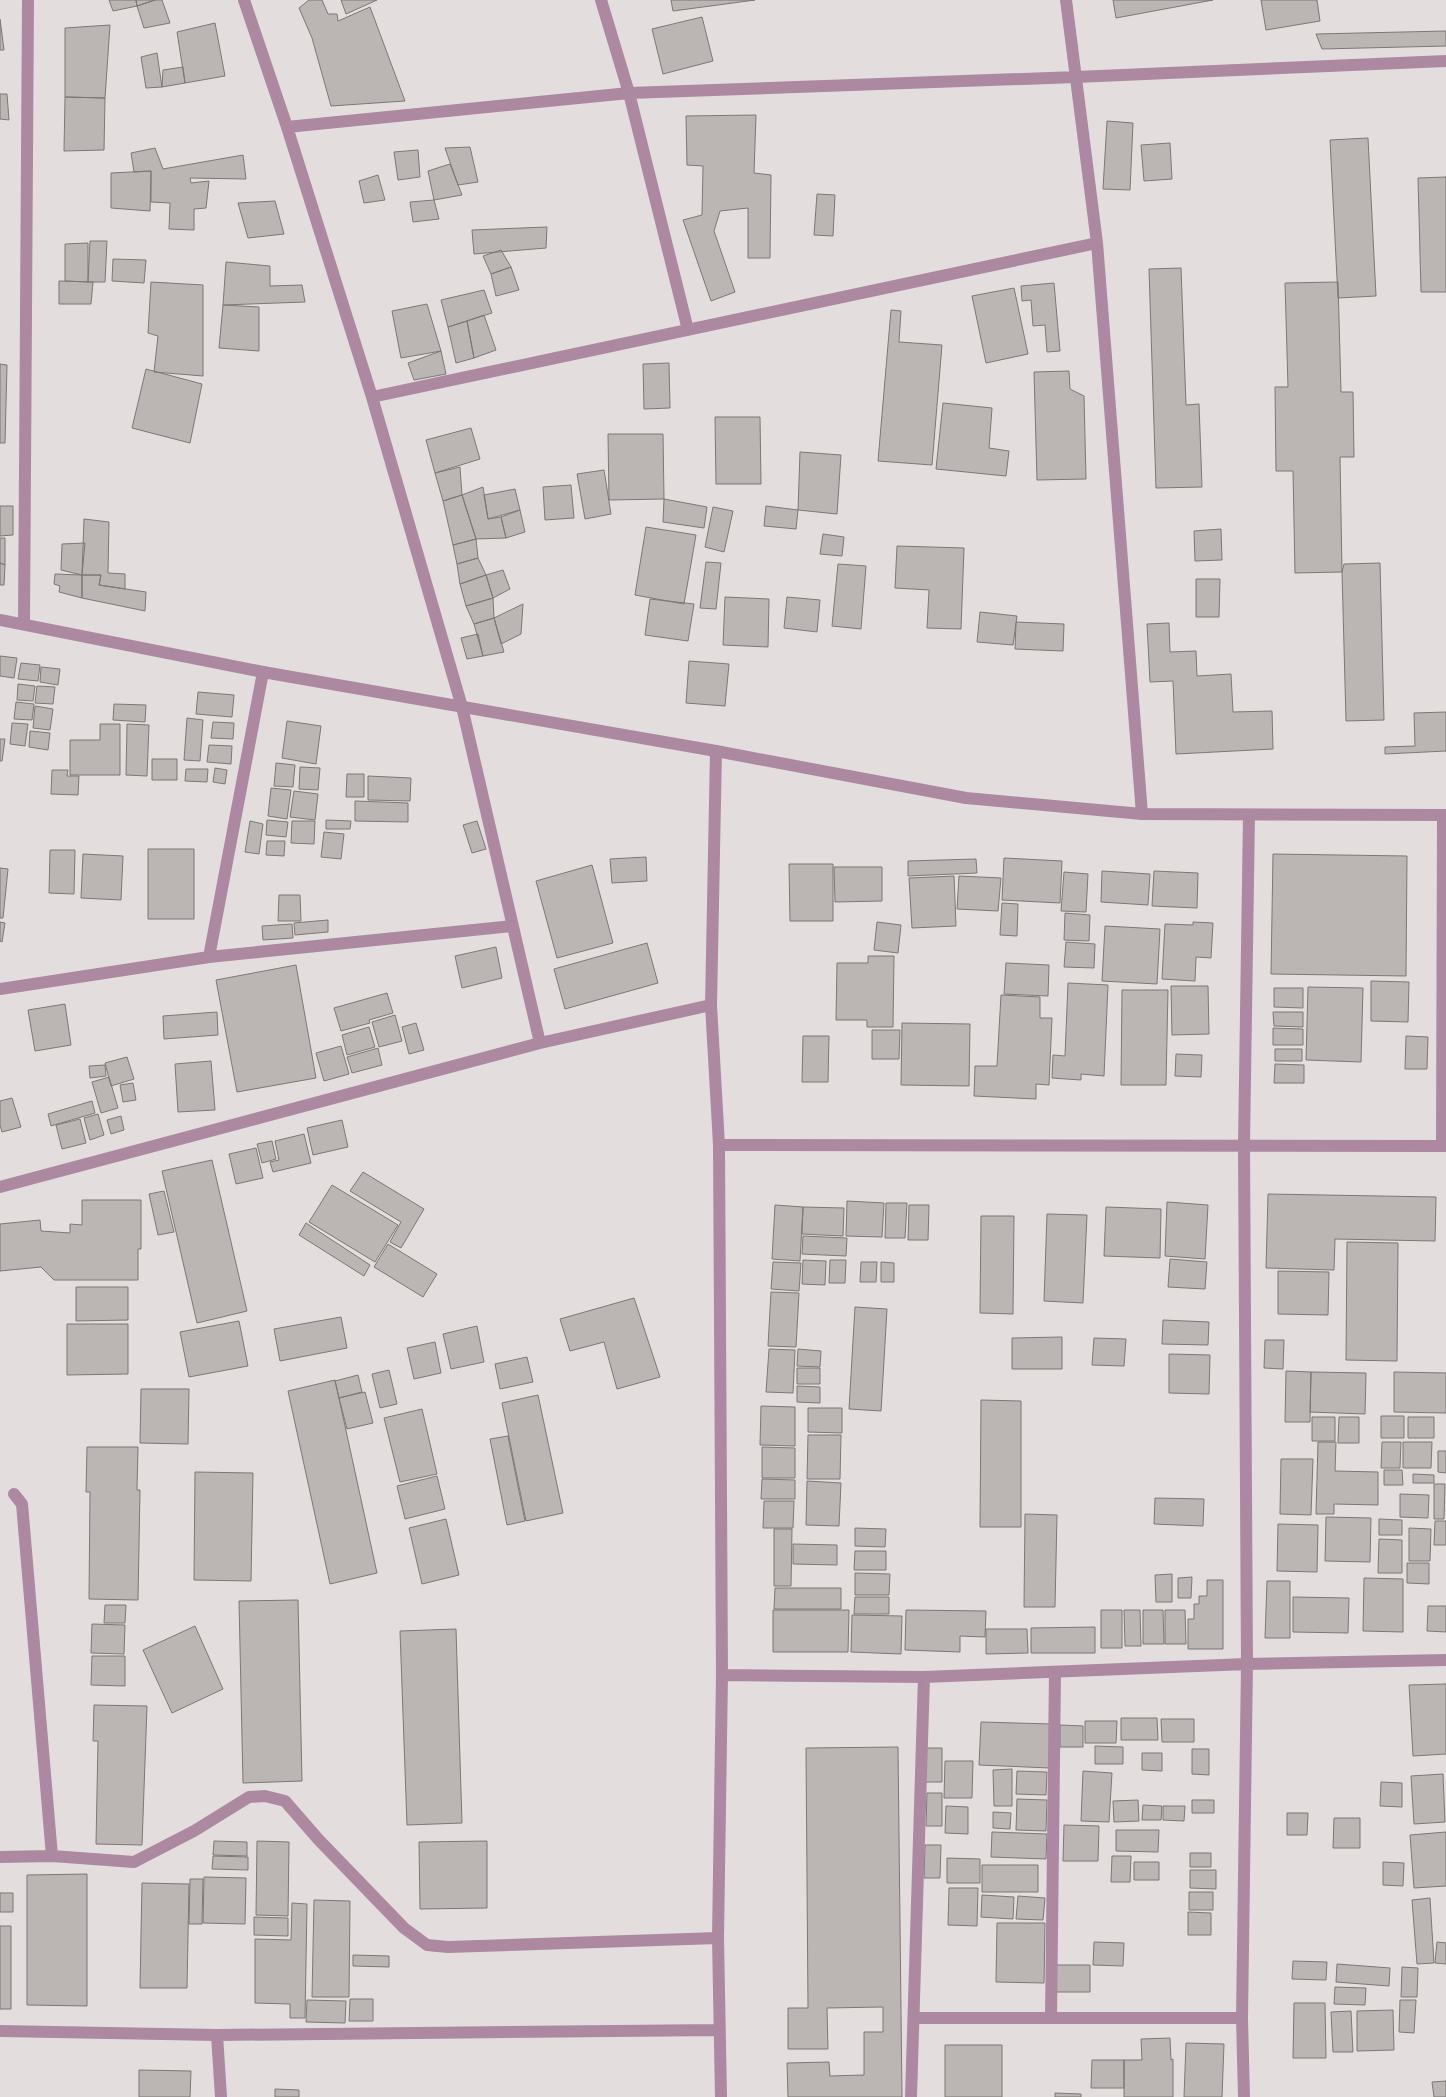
<svg xmlns="http://www.w3.org/2000/svg" width="1446" height="2097" font-family="'Nunito Sans',sans-serif">
<style>
.building{fill:#bbb5b3;stroke:#7d7775}
.lines{fill:none;stroke-linecap:round;stroke-linejoin:round}
.minor{stroke:#ad88a1;stroke-width:12}
.tertiary{stroke:#ad88a1;stroke-width:12}
</style>
<rect width="100%" height="100%" fill="#e4ddde"/>
<path class="building" d="M109,0h27l1,6 -24,5z
M136,0h19l-18,6z
M155,0h7l8,23 -26,5 -7,-22z
M309,0h13l6,14h9l1,7 32,-14 35,94 -74,5 -19,-68 -13,-30z
M341,0h36l-31,14z
M671,0h84l-82,11z
M1113,0h100l-97,18z
M1261,0h56l3,21 -54,9z
M702,17l11,44 -50,13 -11,-45z
M0,19l4,31h-4z
M215,23l10,53 -40,7 -8,-51z
M110,25l-5,73 -40,-1v-69z
M1446,31v15l-124,3 -6,-15z
M157,53l5,34 -16,1 -5,-31z
M183,67l2,16 -23,4 1,-17z
M0,94h7l2,26 -9,-1z
M65,97l40,1 -1,52 -40,1z
M756,115l-2,58 17,2 -1,83h-22v-50l-28,3 -6,20 21,61 -24,9 -28,-81 19,-5 1,-49 -16,-1 -1,-49z
M1107,121l26,2 -3,67 -27,-1z
M1368,138l8,158 -38,2 -8,-158z
M1170,143l2,36 -28,2 -3,-36z
M470,147l8,35 -20,3 -13,-37z
M155,148l8,21 80,-14 3,24 -56,-1 1,5 18,-2 -3,27 -12,1v21l-25,-1 1,-26 -19,-1v-31l-17,1 -3,-19z
M418,150l2,27 -22,3 -4,-28z
M450,164l12,31 -28,5 -6,-29z
M151,171l-1,40 -39,-3v-35z
M378,175l7,25 -21,3 -5,-22z
M1446,177v115h-25l-3,-114z
M817,194l18,1 -2,41 -19,-1z
M434,200l5,19 -26,3 -3,-20z
M275,201l9,33 -36,4 -10,-35z
M547,227l-1,21 -72,6 -2,-24z
M90,241h17l-2,41h-17z
M88,243v39l-23,-1v-37z
M501,250l10,17 -20,7 -8,-18z
M113,259l33,1 -2,23 -32,-2z
M226,262l44,4v20l32,-1 3,17 -82,3z
M511,267l8,23 -23,6 -5,-22z
M1181,268l5,137 13,-1 3,83 -46,1 -7,-219z
M59,281l34,1 -2,22h-32z
M151,282l52,3v91l-49,-4 4,-36 -10,-3z
M1338,282l3,110h12l1,65h-14l2,115 -47,1 -2,-102h-17l-1,-84h13l-3,-104z
M1054,283l6,68 -13,1 -2,-27 -12,1 -2,-26 -9,1 -1,-15z
M1014,288l14,66 -42,9 -14,-67z
M484,290l8,23 -44,14 -7,-27z
M427,304l14,47 -40,7 -9,-47z
M223,305l36,2v44l-40,-3z
M891,310l10,1 -2,31 43,3 -10,120 -54,-4z
M484,315l12,35 -22,8 -7,-37z
M467,321l7,37 -18,5 -8,-36z
M441,351l5,23 -32,6 -6,-17z
M669,363l1,45 -26,1 -1,-45z
M0,364l7,1 -2,78h-5z
M146,369l56,15 -12,59 -58,-15z
M1069,371l1,18 14,7 2,83 -49,1 -3,-108z
M943,403l49,5 -3,40 20,3 -3,25 -70,-7z
M715,417h45l1,67h-45z
M471,428l9,31 -45,14 -9,-33z
M608,434h55l1,65 -55,1z
M800,452l41,3 -4,59 -39,-4z
M460,467l2,28 -19,6 -8,-28z
M604,470l7,44 -26,5 -8,-45z
M571,485l3,33 -29,2 -2,-33z
M483,487l5,32 13,-2 5,21 -30,1 -14,-44z
M515,489l5,21 -32,9 -4,-24z
M462,495l14,44 -23,6 -10,-44z
M664,499l43,8 -3,21 -41,-6z
M0,506h13v29l-13,1z
M766,506l32,4 -2,19 -32,-3z
M713,507l20,4 -9,41 -19,-5z
M520,510l5,22 -19,6 -5,-21z
M84,519l25,3 -1,51 17,1v15l-26,-4 2,-10h-19z
M646,527l50,8 -12,69 -49,-9z
M1221,529l1,31 -27,1 -1,-30z
M823,534l21,3 -2,19 -22,-2z
M0,538h5v27l-5,-2z
M476,539l2,19 -21,6 -4,-19z
M85,543l-3,32 -21,-5 1,-26z
M897,546l67,2 -3,81 -34,-1 2,-38 -34,-2z
M478,558l8,17 -26,9 -3,-20z
M706,562l15,1 -5,46 -16,-1z
M0,563l5,2 -1,20h-4z
M1380,563l4,157 -38,1 -4,-149 2,-8z
M838,564l28,2 -5,63 -29,-3z
M503,570l7,19 -17,9 -7,-23z
M55,574l27,1v23l-23,-6 1,-6 -6,-2z
M82,575h19l-2,10 47,7 -1,19 -63,-13z
M486,575l7,23 -27,8 -6,-22z
M1196,579h24l-1,38h-23z
M725,597l44,2 -1,48 -45,-2z
M787,597l33,3 -3,32 -33,-4z
M493,598l1,20 -20,6 -8,-18z
M650,599l44,5 -6,37 -43,-6z
M523,604l-2,30 -20,10 -7,-26z
M980,612l37,4 -4,29 -36,-3z
M494,618l10,34 -21,4 -9,-32z
M1016,622l48,2 -1,27 -48,-2z
M1169,623l1,29 26,-1 1,25 34,-2 2,38 39,-1 1,38 -97,5 -3,-73 -23,1 -3,-58z
M478,634l5,22 -16,3 -6,-21z
M0,656l17,2 -3,20 -14,-2z
M689,661l40,3 -4,42 -39,-3z
M21,663l19,2 -2,16 -20,-2z
M41,667l19,2 -2,16 -18,-3z
M18,684l17,2 -2,15 -16,-1z
M37,686l18,1 -2,17 -18,-1z
M198,692l36,3 -2,22 -36,-3z
M16,702l18,2 -2,16 -18,-1z
M114,704l32,1 -1,17 -32,-2z
M35,706l18,3 -3,21 -17,-2z
M1446,712v39l-61,3v-7l30,-1 -1,-33z
M187,718l16,2 -3,41 -16,-1z
M287,721l34,5 -5,38 -34,-6z
M213,722l21,1 -1,16 -22,-1z
M12,723l16,1 -3,22 -15,-2z
M100,724h20v51h-50v-35h30z
M127,724l22,1 -2,51 -21,-1z
M30,731l20,2 -2,17 -19,-3z
M0,739h5l-3,22h-2z
M209,745l23,1 -1,18 -24,-2z
M152,759h25v21h-25z
M276,763l19,2 -2,22 -19,-1z
M300,767l20,1 -2,22 -19,-1z
M215,768l12,2 -2,14 -12,-2z
M186,769h22l-1,13 -22,-1z
M52,770h16l-1,6h12l-1,19 -27,-1z
M347,774h17v23h-18z
M368,776l43,2 -1,23 -42,-1z
M271,788l20,2 -4,29 -19,-3z
M294,791l24,3 -3,26 -25,-3z
M355,801l53,2v19l-53,-1z
M267,820l21,2 -2,15 -20,-2z
M326,820l25,1 -1,8h-24z
M250,821l13,3 -4,30 -14,-2z
M292,821h23l-1,23 -23,-1z
M477,821l9,28 -14,4 -9,-28z
M324,832l20,2 -3,25 -20,-2z
M267,841h18l-1,15 -18,-1z
M148,849h46v70h-46z
M50,850h25l-1,44 -25,-1z
M83,854l40,2 -2,44 -40,-2z
M1273,854l134,2 -1,120 -135,-2z
M646,857l1,24 -35,2 -2,-24z
M1004,858l58,3 -2,42 -58,-3z
M976,859l1,14 -69,3v-15z
M789,864h44v57h-43z
M592,865l21,78 -56,15 -21,-77z
M834,867h48v34l-47,1z
M0,868l8,1 -5,49h-3z
M1102,871l48,3 -2,31 -47,-3z
M1154,871l44,2 -1,35 -45,-2z
M1064,872l24,2 -2,38 -25,-1z
M954,876l2,50 -44,2 -3,-50z
M959,876l42,2 -3,33 -41,-2z
M279,895h21l1,26h-23z
M1002,903l16,1 -1,32 -17,-1z
M1065,913l25,2 -1,26 -25,-1z
M328,920v12l-33,3 -1,-12z
M0,922l5,1 -3,19 -2,-1z
M877,922l24,3 -3,28 -24,-3z
M1193,922l20,1 -2,35 -15,-1 -1,24 -33,-2 3,-55 28,1z
M292,924l1,14 -30,2 -1,-14z
M1105,926l55,3 -3,55 -55,-3z
M1066,942l29,2 -1,24 -30,-1z
M647,943l11,40 -93,26 -11,-40z
M496,947l6,31 -40,10 -7,-32z
M868,956h26l-1,71h-26v-7h-31l1,-57h31z
M1006,963l43,2 -1,31 -44,-2z
M296,965l20,113 -79,14 -21,-112z
M1371,981l38,1 -1,40 -37,-1z
M1068,983l40,2 -4,91 -23,-2v6l-29,-2 1,-23 12,1z
M1171,986h37l1,48 -37,1z
M1308,987l55,1 -2,74 -55,-2z
M1274,988h29v20l-29,-1z
M1122,990h46l-2,95h-45z
M387,993l6,20 -24,7 1,3 -29,8 -7,-23z
M1001,995l39,2v21h12l-3,67 -13,-1v15l-62,-3 1,-30h22z
M65,1004l6,41 -36,6 -7,-41z
M217,1012l1,23 -54,4 -1,-23z
M1273,1012h30v15l-29,-1z
M395,1015l7,26 -23,6 -7,-25z
M416,1023l8,27 -15,4 -7,-27z
M902,1023l68,1 -1,62 -68,-1z
M369,1027l6,20 -28,8 -5,-20z
M1273,1028l30,1v16h-30z
M872,1030h28l-1,29h-27z
M803,1036h26l-1,46h-26z
M1406,1036l22,1 -1,32h-22z
M341,1046l8,28 -25,7 -8,-28z
M378,1048l4,17 -30,8 -5,-16z
M1275,1049h27v12h-27z
M1176,1054l26,1 -1,22 -26,-1z
M127,1057l7,22 -23,7 -6,-23z
M211,1061l4,49 -37,2 -3,-48z
M1275,1064l29,1v18h-30z
M105,1065l1,11 -16,2 -1,-12z
M109,1077l9,31 -17,5 -9,-31z
M133,1083l3,17 -13,2 -3,-17z
M12,1098l9,29 -19,5 -2,-7v-24z
M92,1101l3,12 -44,13 -3,-12z
M98,1114l6,21 -14,5 -6,-22z
M121,1116l3,14 -13,4 -4,-14z
M80,1119l6,24 -24,6 -6,-24z
M342,1120l6,27 -35,8 -6,-27z
M304,1134l7,29 -38,9 -3,-10 9,-2 -4,-19z
M272,1141l4,18 -14,4 -5,-19z
M256,1148l7,30 -27,6 -7,-30z
M212,1160l35,151 -50,12 -35,-152z
M363,1172l61,37 -23,39 -11,-6 11,-20 -51,-31z
M332,1185l66,40 -23,37 -66,-40z
M164,1191l10,41 -16,3 -9,-41z
M1268,1194l168,3 -1,44 -100,-2 -1,31 -68,-2z
M82,1200h59v49h-3v31h-84l-13,-13 -41,4v-47l40,-4 1,11 29,2v-9l12,1z
M847,1201l37,2 -2,34 -36,-1z
M1167,1202l41,3 -3,54 -40,-3z
M886,1203h21l-2,35h-20z
M775,1205l28,2 -3,54 -28,-2z
M909,1205h20l-1,35h-20z
M803,1207l41,1 -1,28 -41,-2z
M1106,1207l55,2 -1,49 -56,-2z
M1047,1214l40,1 -4,88 -39,-2z
M981,1216h33l-1,98 -33,-1z
M306,1223l64,42 -6,11 -65,-41z
M803,1236l44,2 -1,18 -44,-2z
M1347,1242l51,1 -1,118 -51,-1z
M388,1244l49,30 -14,23 -49,-30z
M1170,1259l37,3 -2,27 -37,-2z
M803,1260l23,1 -1,24 -23,-1z
M830,1260h16l-1,23h-16z
M773,1262l28,1 -2,28 -28,-2z
M861,1262h16l-1,20h-16z
M881,1262l13,1v19h-13z
M1278,1271l51,1 -1,43 -50,-1z
M76,1287h52v33l-52,1z
M771,1292l28,1 -3,54 -28,-1z
M634,1298l26,79 -43,12 -13,-47 -34,9 -10,-32z
M855,1307l32,2 -6,102 -32,-2z
M341,1317l6,31 -67,13 -6,-32z
M1163,1320l46,2 -1,23 -46,-1z
M239,1321l9,45 -59,11 -9,-45z
M67,1324h61v50l-61,1z
M477,1326l7,36 -33,7 -8,-35z
M1062,1337v32h-50v-31z
M1094,1338l32,1 -2,27 -32,-1z
M1265,1340h19l-1,29 -19,-1z
M435,1342l6,31 -27,6 -7,-31z
M769,1349l26,1 -2,43 -27,-1z
M798,1349l23,2 -1,16 -23,-1z
M1169,1354l41,1 -1,39 -40,-1z
M527,1357l6,25 -33,7 -5,-25z
M797,1368h23v16h-23z
M389,1370l8,34 -17,4 -8,-34z
M1286,1371l25,1 -1,50h-25z
M1311,1372l55,1 -1,41 -55,-2z
M1394,1372l52,1v40l-52,-1z
M358,1375l4,17 -23,6 -4,-17z
M335,1380l42,193 -47,11 -42,-193z
M797,1386l23,1v16l-23,-1z
M141,1389h48l-1,55 -48,-1z
M365,1392l8,31 -26,6 -8,-31z
M538,1395l25,118 -37,8 -24,-118z
M981,1400l40,1v126h-41z
M761,1406l34,1v39l-35,-1z
M808,1408h34v25l-34,-1z
M422,1409l15,65 -37,8 -16,-64z
M1381,1416h23v22h-23z
M1312,1417h23v24h-23z
M1339,1417h20v26h-21z
M1408,1417h26v21h-26z
M808,1435h33l-1,44h-33z
M508,1436l17,85 -18,4 -17,-86z
M1318,1442h18l-1,29 43,1v33l-44,-1v10h-18z
M1382,1442h19l-1,26h-19z
M1403,1442h29l-1,26h-28z
M87,1447h51l-1,43h3l-2,110 -49,-1 1,-107h-4z
M762,1447l33,1v30h-33z
M1438,1451h8v22l-8,-1z
M1281,1459h32l-2,56 -31,-1z
M1384,1470h18l1,15h-19z
M195,1472l58,1 -2,108 -57,-1z
M1413,1474l21,1v8h-21z
M437,1476l8,33 -40,10 -8,-33z
M762,1479l33,1v19h-34z
M807,1481l34,2 -2,43 -33,-1z
M1434,1484h11l-1,35h-10z
M1400,1494l29,1 -1,23 -28,-1z
M1155,1498l49,1 -1,27 -49,-2z
M764,1501h30l-1,27h-30z
M1025,1514l32,1 -2,92h-31z
M1326,1517l45,1 -1,44 -45,-1z
M446,1519l13,56 -37,9 -13,-56z
M1379,1519l23,1v15h-23z
M1435,1521h11v24h-12z
M1278,1524l40,1 -1,47 -40,-1z
M855,1528l31,1 -1,18 -30,-1z
M1409,1528l22,1 -1,32h-21z
M774,1529h18l-1,57h-17z
M1379,1539l23,1v33h-24z
M793,1544l44,1v20l-44,-1z
M855,1551h31v19h-32z
M1407,1563h22v21l-22,-1z
M855,1573l35,1 -1,21h-34z
M1172,1574v28h-16l-1,-27z
M1192,1577l-1,21h-13v-20z
M1364,1578l39,1v53l-40,-1z
M1207,1580h16v69h-35v-30h6v-15h5v-8h8z
M1267,1581h23v57h-25z
M775,1588h66v21h-67z
M855,1597h34v17h-35z
M1293,1597l56,1 -1,35 -55,-1z
M298,1600l4,181 -59,2 -4,-182z
M105,1605h21l-1,18h-21z
M1428,1606h18v26l-19,-1z
M773,1610h76l-1,42h-75z
M906,1610l80,1 -1,26 -25,-1v16l-55,-2z
M1101,1610h21v38h-21z
M1124,1610h16l1,36h-16z
M1143,1610h20l1,34h-21z
M1165,1610h20l1,34h-21z
M852,1615l50,1 -1,38 -50,-2z
M92,1624l33,1 -1,29 -33,-1z
M195,1626l28,63 -51,24 -29,-63z
M1095,1627v26h-64v-25z
M456,1629l6,194 -55,2 -7,-194z
M986,1629h41l1,24 -42,1z
M92,1656h33v30l-34,-1z
M1446,1684v70l-33,2 -4,-71z
M94,1705l53,1 -5,139 -46,-1 2,-103h-5z
M1121,1718h36l1,22h-37z
M1161,1719h33v23h-32z
M1085,1721h32l-1,22h-31z
M981,1722l70,2 -1,44 -71,-3z
M1060,1725l23,1v21h-23z
M1095,1746l28,1v17h-28z
M898,1747l4,350h-114l-1,-34 42,-1 1,14 34,-1v-43h19v-25l-56,1 1,41h-40v-41h20l-2,-260z
M925,1748h17v34h-17z
M1192,1749h17v26l-17,-1z
M1142,1753h20v18l-20,-1z
M945,1761h28l-1,37h-28z
M1012,1769v37h-18l-1,-36z
M1017,1771l30,1 -1,23 -30,-1z
M1083,1771l29,2 -3,49 -28,-1z
M1443,1774l2,48 -31,2 -3,-48z
M1381,1782l21,1v24l-22,-1z
M927,1793h15v33h-16z
M1017,1799l30,1 -1,31 -30,-1z
M1138,1800l1,21 -25,1 -1,-21z
M1192,1800h22v13h-22z
M1143,1805l19,1 -1,14h-19z
M946,1806l22,1v27l-23,-1z
M1163,1806h22l-1,15 -21,-1z
M993,1812l18,1 -1,16 -17,-1z
M1287,1813h21l-1,22h-20z
M1334,1818h26v30h-27z
M1064,1825l35,1 -1,35h-35z
M1116,1830h43l-1,22 -42,-1z
M992,1832l55,2 -1,25 -55,-2z
M1446,1832v54l-32,2 -4,-53z
M214,1841l33,1v14l-34,-1z
M257,1841l32,1 -1,74 -32,-1z
M487,1841v67l-67,1 -1,-67z
M925,1845h16l-1,33h-16z
M1190,1853h21v14h-21z
M213,1856l35,1v13l-36,-1z
M1112,1856h19l-1,26h-19z
M947,1858l33,1v24h-33z
M1134,1862h25v18h-25z
M1383,1862l21,1 -1,23 -20,-1z
M982,1865h56v27h-56z
M1190,1870h26v19l-26,-1z
M87,1874v132l-60,-1v-130z
M204,1877l42,1 -1,46 -42,-1z
M190,1879h13l-1,45h-13z
M142,1883l47,1 -2,104h-47z
M949,1888h29l-1,38 -29,-1z
M1189,1892h24v18h-24z
M0,1893h13v19h-13z
M982,1895l32,2 -1,22 -32,-2z
M1018,1896l27,2 -2,22 -27,-1z
M1430,1898l4,65 -17,1 -5,-64z
M314,1900l36,1 -1,96h-37z
M292,1903l15,1 -2,114h-15v-14l-35,-1v-64l36,1z
M1188,1912l23,1v22h-23z
M254,1917l34,1v18l-34,-1z
M997,1923h48l-1,60 -48,-1z
M0,1926h11v83h-11z
M1094,1942l30,1 -1,23 -30,-1z
M1437,1942l9,1v21l-11,-1z
M353,1955l36,1v11l-36,-1z
M1293,1961l34,1 -1,18 -34,-1z
M1337,1964l53,4 -1,18 -53,-4z
M1056,1965h34v27h-34z
M1402,1967l16,1 -1,29h-16z
M1335,1987l31,1 -1,17 -31,-1z
M350,1999h23v22h-24z
M307,2000l39,1 -1,22 -39,-1z
M1400,2000h16l-2,33 -15,-1z
M1294,2003h31l1,55h-33z
M1393,2010l1,40 -37,1v-40z
M1351,2011l2,41h-20l-2,-40z
M1170,2038l1,22 2,-1v38h-49v-37h18l-1,-21z
M1186,2043l38,1 -2,53h-38z
M945,2045h57v52h-57z
M1092,2060h32v28h-33z
M139,2070l52,1 -1,26h-51z
M1446,2081v16h-12l-2,-15z
M275,2089l24,1v7h-24z
M1055,2093l26,1v3h-26z"/>
<g class="lines">
<path class="minor" d="M244,0l43,127 85,270 90,310 78,336
M601,0l28,93 59,237
M1066,0l31,243 45,571
M287,127l342,-34 447,-16 370,-16
M372,397l725,-154
M24,624l4,-624
M716,751l-5,254 8,140 3,530 -4,263 3,159
M209,957l54,-285
M0,989l209,-32 303,-31
M719,1145l727,1
M1442,1146l1,-331
M0,1187l540,-144 171,-38
M14,1494l8,10 30,352
M722,1675l202,2 323,-13 199,-4
M0,1857l52,-1 82,6 60,-31 55,-34 16,-1 20,5 33,38 86,89 23,17 21,2 270,-9
M914,2018h328
M1051,2018l4,-346
M0,2031l217,4 502,-5
M217,2035l4,62
M911,2097l13,-420
M1244,2097l-2,-79 5,-354 -3,-519 5,-330"/>
<path class="tertiary" d="M0,620l263,52 453,79 250,47 176,16 304,1"/>
</g>
</svg>
